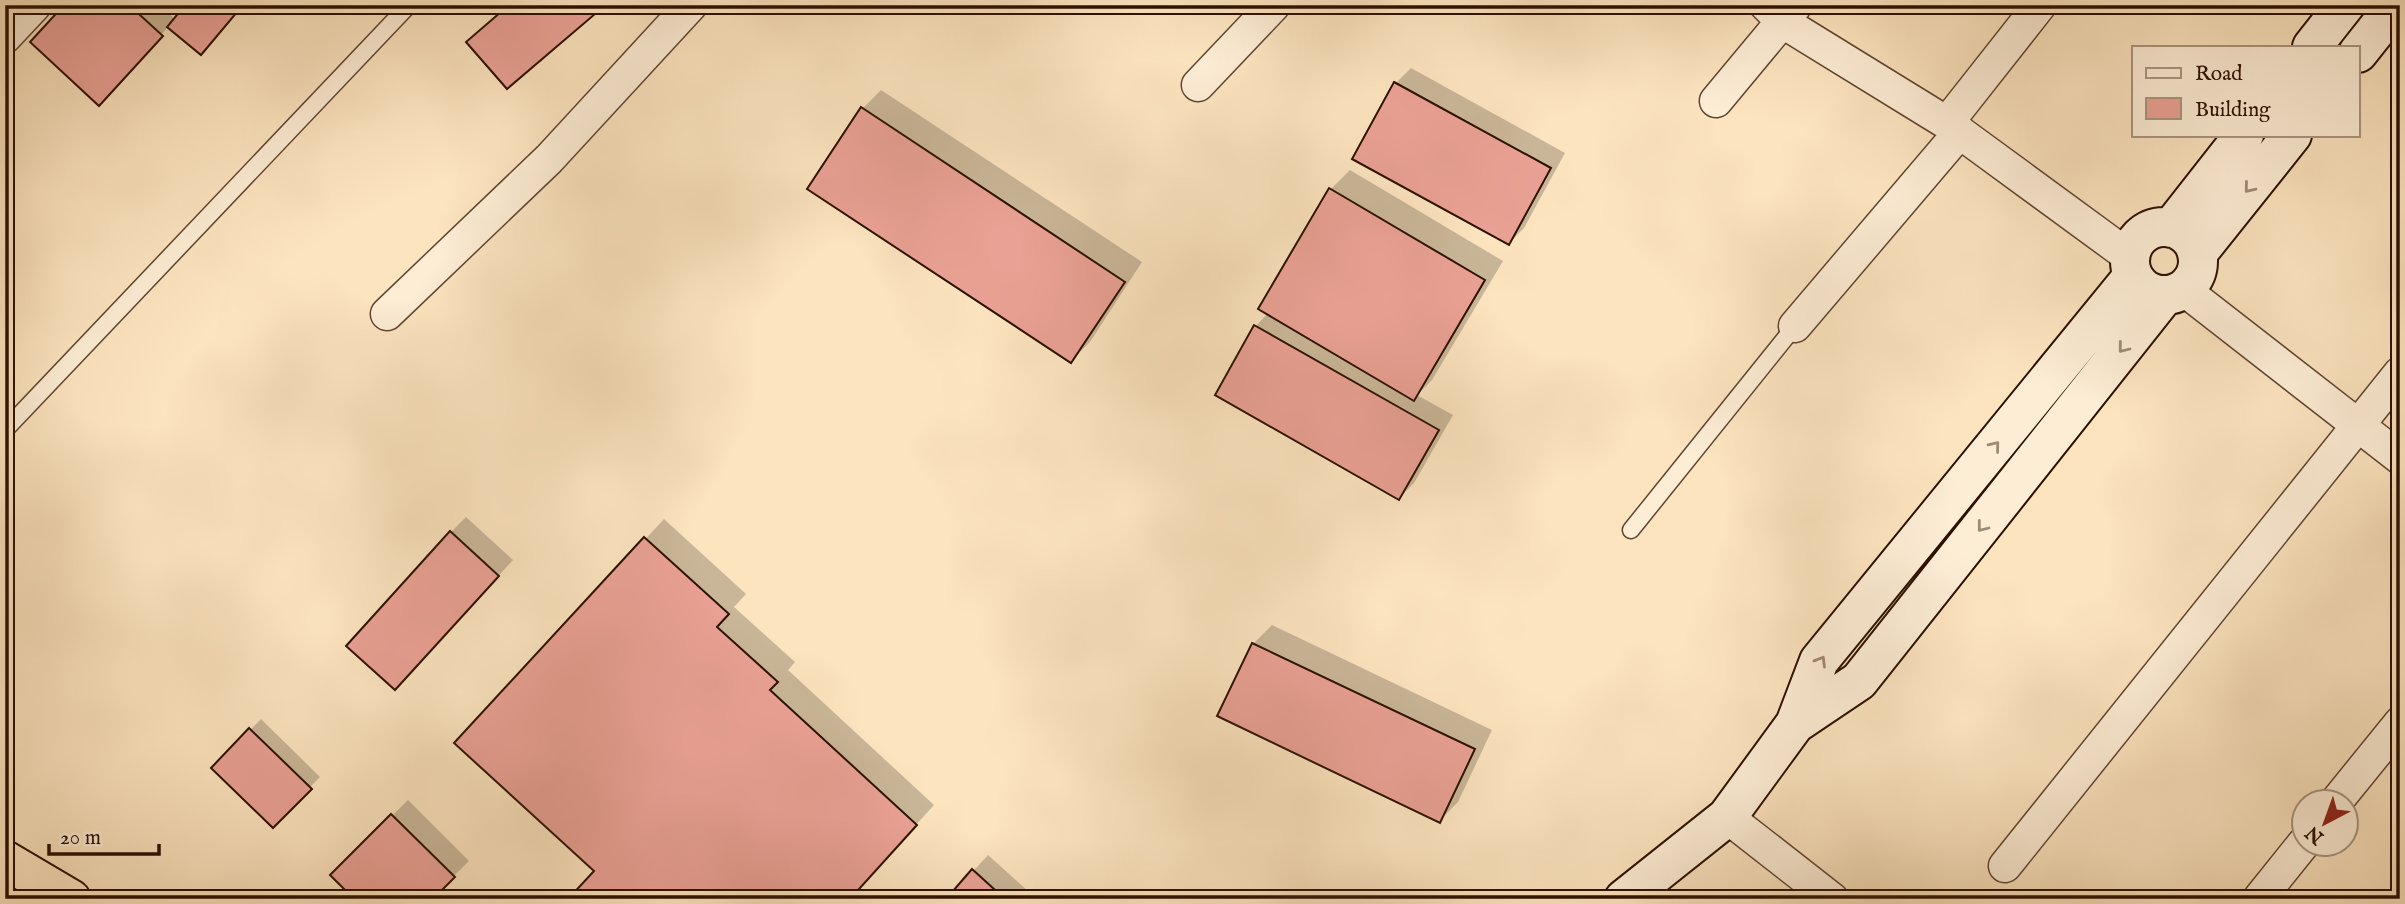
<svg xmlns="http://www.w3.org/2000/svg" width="2405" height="904" font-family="'IM FELL English',serif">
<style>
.shadow{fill:#0003}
.building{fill:#eaa195;stroke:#2c1001;stroke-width:2}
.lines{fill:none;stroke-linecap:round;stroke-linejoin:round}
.lane-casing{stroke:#604530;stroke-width:19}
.street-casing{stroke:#604530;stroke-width:35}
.secondary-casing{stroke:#2c1001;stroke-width:42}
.highway-casing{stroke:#2c1001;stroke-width:42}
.lane{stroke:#fdedd5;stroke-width:16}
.street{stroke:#fdedd5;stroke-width:32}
.secondary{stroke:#fdedd5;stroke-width:38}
.highway{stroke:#fce4bf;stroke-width:38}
.oneway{stroke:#9f8a76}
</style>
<rect width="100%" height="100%" fill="#fce4bf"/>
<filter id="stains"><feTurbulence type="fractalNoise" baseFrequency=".00286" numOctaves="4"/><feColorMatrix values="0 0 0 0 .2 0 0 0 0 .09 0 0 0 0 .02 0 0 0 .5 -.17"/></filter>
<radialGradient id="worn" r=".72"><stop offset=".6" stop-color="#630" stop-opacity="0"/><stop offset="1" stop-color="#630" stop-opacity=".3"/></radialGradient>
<path class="shadow" d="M67,5h93l15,14 -61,69z
M509,5h92l-8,8z
M1411,68l154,85 -41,75 -15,15 -113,-160z
M881,90l261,172 -52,80 -19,19 -209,-252z
M1350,170l153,91 -71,119 -15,15 36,20 -39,68 -15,15 -143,-172 12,-13 63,-124z
M466,517l47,43 -103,113 41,-141z
M664,519l82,75 -12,13 61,55 -7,8 146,135 -85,94 -253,-28 -139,-128z
M1272,625l220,105 -34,72 -19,19 -220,-106 34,-71z
M261,719l59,58 -47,48 -59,-58z
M408,800l61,61 -39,38 -98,-24z
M988,855l49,44h-89z"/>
<path class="building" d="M64,5h65l34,31 -64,70 -69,-64z
M185,5h58l-42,50 -34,-28z
M509,5h78l8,9 -88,75 -41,-47z
M1394,82l157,86 -42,77 -157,-86z
M861,107l264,175 -54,81 -264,-174z
M1329,188l156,92 -71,121 -156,-92z
M1254,325l185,105 -40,70 -184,-105z
M450,531l49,45 -104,114 -49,-44z
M644,537l85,77 -12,13 61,55 -8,8 147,135 -67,74h-282l26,-28 -140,-128z
M1252,643l223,106 -35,74 -223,-107z
M249,728l63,61 -39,39 -62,-60z
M391,814l64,63 -22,22h-79l-24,-24z
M972,869l33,30h-59z"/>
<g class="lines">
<defs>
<path id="lane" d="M5,430l404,-425
M1631,530l164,-204"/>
<path id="street" d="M1766,5l17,17 164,101
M2040,5l-93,118 183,134
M5,37l30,-32
M1198,85l76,-80
M1716,101l79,-95
M2183,289l217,169
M387,314l162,-155 142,-154
M1795,326l165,-194
M2336,802l64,-79
M1727,817l105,82
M2005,866l395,-493
M2259,899l45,-56"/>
<path id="secondary" d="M2312,47l33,-42
M2358,53l38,-48
M2130 261a34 34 0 1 1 68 0a34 34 0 1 1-68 0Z
M2171,228l73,-93
M2197,254l95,-119
M1795,724l64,-43 306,-386
M1624,899l103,-82 68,-93 24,-63 314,-385"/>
<path id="highway" d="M5,860l66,39"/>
</defs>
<use href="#lane" class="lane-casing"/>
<use href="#street" class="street-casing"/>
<use href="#secondary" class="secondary-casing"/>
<use href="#highway" class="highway-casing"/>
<use href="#lane" class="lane"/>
<use href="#street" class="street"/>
<use href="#secondary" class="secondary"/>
<use href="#highway" class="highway"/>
</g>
<defs><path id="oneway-chevron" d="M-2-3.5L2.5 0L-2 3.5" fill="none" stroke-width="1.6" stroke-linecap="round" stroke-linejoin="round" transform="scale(1.75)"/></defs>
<g class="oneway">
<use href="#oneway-chevron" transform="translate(2249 188) rotate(129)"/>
<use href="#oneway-chevron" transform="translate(2123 348) rotate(128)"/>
<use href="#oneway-chevron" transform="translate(1995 446) rotate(-51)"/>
<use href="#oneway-chevron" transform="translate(1982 527) rotate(128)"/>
<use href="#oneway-chevron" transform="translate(1821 661) rotate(-59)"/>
</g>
<rect width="2405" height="904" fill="none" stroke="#fce4bf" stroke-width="28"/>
<rect x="7" y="7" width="2391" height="890" fill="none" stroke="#2c1001" stroke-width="3.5"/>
<rect x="14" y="14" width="2377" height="876" fill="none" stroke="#2c1001" stroke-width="2"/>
<rect x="2132" y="46" width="228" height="91" fill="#fdedd5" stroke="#a99580" stroke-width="2"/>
<rect x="2146" y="68" width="35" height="10" fill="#fdedd5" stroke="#a99580" stroke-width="2"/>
<text x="2195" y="80" font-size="21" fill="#2c1001">Road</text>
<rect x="2146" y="98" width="35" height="21" fill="#eaa195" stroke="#a99580" stroke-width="2"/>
<text x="2195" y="116" font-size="21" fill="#2c1001">Building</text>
<g transform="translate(2325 823) rotate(221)"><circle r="33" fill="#fdedd5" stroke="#a99580" stroke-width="2"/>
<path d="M0-5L12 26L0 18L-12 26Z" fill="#8f2418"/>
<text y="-10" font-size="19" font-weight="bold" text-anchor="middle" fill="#2c1001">N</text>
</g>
<path d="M49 844v10h110v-10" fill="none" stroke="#2c1001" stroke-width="3.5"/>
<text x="60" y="844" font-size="21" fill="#2c1001" stroke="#fdedd5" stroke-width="5" paint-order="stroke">20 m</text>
<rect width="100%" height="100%" filter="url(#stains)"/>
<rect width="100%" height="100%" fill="url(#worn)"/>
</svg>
